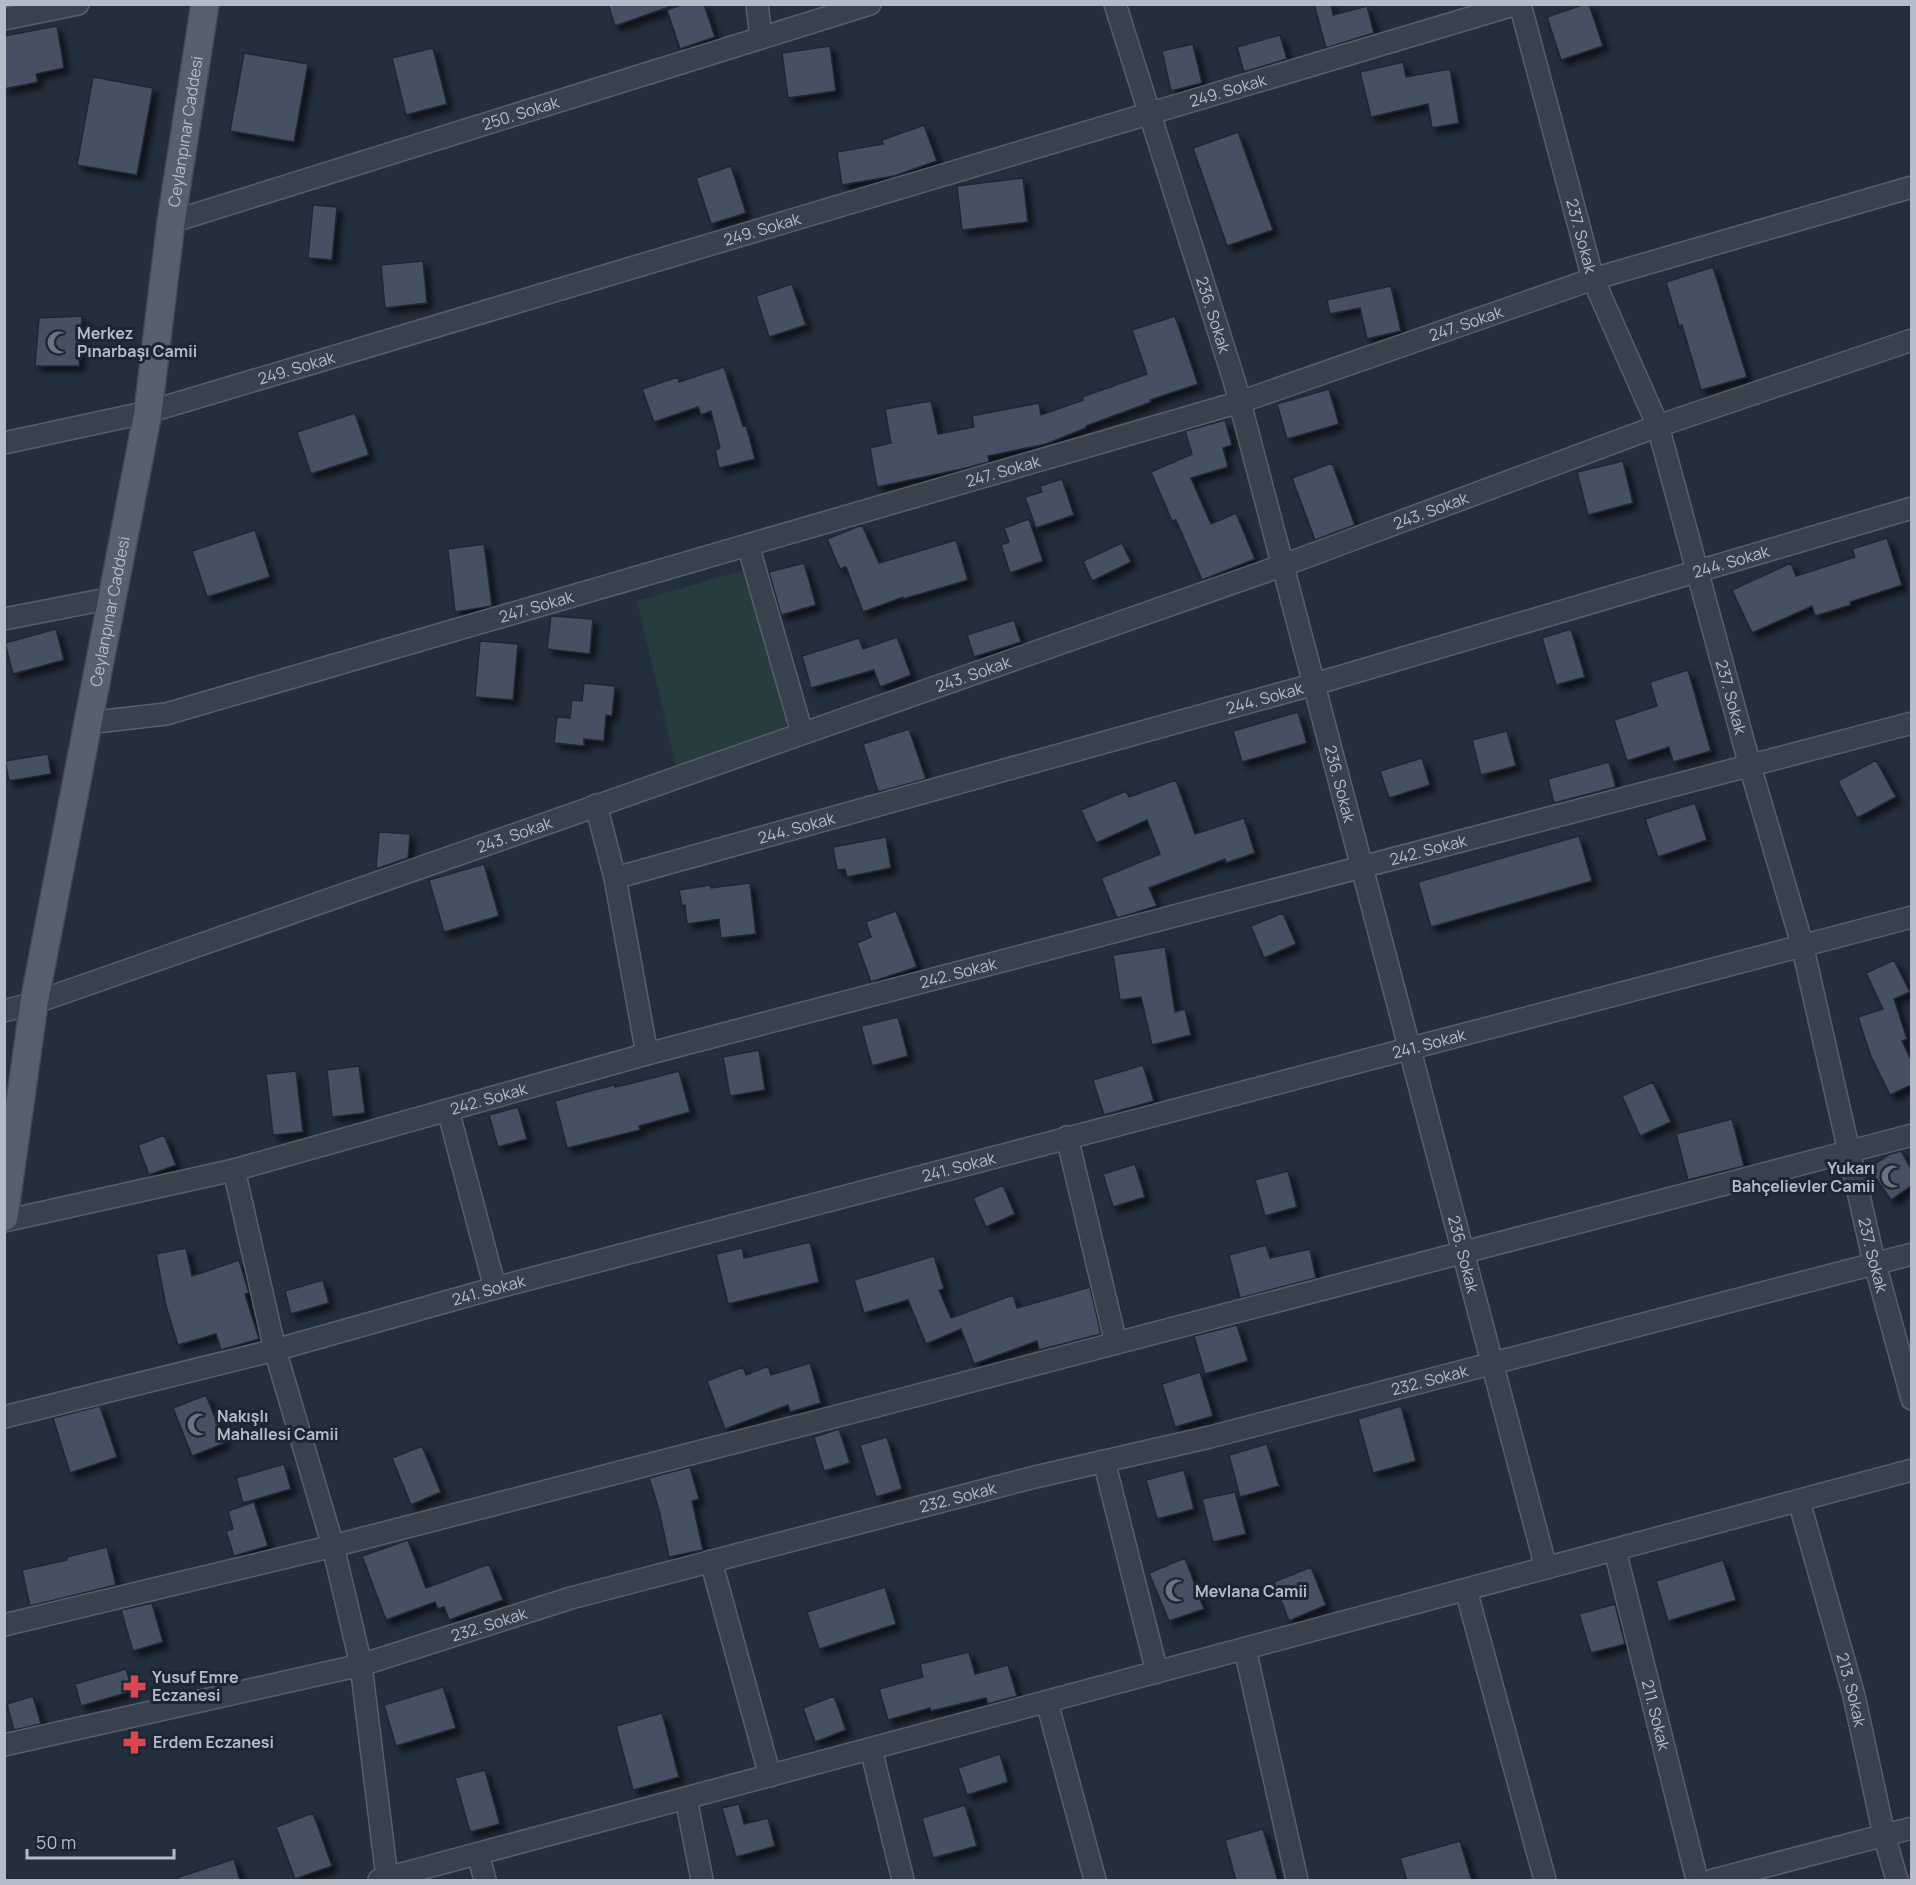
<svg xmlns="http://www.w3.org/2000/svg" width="1916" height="1885" font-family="Manrope,sans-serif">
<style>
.green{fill:#263c3f}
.building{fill:#455162;stroke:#1f2835;stroke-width:1.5;filter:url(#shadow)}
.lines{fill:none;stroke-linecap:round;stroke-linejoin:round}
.minor-casing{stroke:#565f6c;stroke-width:24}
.major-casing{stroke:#414a57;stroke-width:30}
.minor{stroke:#38414e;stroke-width:21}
.major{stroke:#56606e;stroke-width:27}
.labels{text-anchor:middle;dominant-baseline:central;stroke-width:6;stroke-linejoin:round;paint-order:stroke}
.street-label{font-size:16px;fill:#b4bcc9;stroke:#1d2633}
.poi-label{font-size:16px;font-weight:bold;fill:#b4bcc9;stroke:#1d2633;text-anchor:start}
</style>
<defs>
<filter id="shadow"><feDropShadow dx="5.5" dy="5.5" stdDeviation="3" flood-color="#0009"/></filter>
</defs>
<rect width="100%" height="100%" fill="#242f3e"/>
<path class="green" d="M748,569l40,151 -6,13 -105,36 -40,-168z"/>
<path class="building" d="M608,4h61v3l-54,19z
M684,4h20l11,33 -35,12 -13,-39z
M1314,4h17l2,11 34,-9 7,27 -48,15z
M1585,4h4l14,42 -42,14 -14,-43z
M57,26l7,42 -28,6 2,8 -34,7v-53z
M1280,35l7,24 -43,13 -7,-25z
M1193,44l9,39 -31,8 -9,-40z
M830,46l6,45 -48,7 -6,-45z
M433,48l14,56 -41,11 -14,-57z
M244,53l64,11 -14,78 -64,-11z
M1403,62l3,15 44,-8 9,54 -27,5 -4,-24 -57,13 -11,-45z
M93,77l60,11 -16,87 -60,-10z
M924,125l13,36 -43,15 -52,9 -5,-33 46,-8 -1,-4z
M1238,132l35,98 -46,16 -34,-98z
M731,166l15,47 -35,11 -15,-46z
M1023,178l5,44 -66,8 -5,-44z
M313,205l24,2 -5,53 -24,-2z
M423,261l4,42 -42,5 -4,-43z
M1713,267l34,110 -46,13 -19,-65 -3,1 -13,-44z
M792,284l14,41 -37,12 -13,-41z
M1391,286l10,45 -34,8 -7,-31 -30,6 -3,-14z
M82,316l-3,50h-44l4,-48z
M1175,316l23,68 -48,16 1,2 -65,24v2l-40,16 -58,12 1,6 -27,7 -85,18 -7,-39 21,-5 -6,-34 46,-8 7,33 36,-7 -2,-11 67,-13 2,12 42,-15 -1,-3 65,-23 -15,-44z
M724,367l19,59 3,-1 9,34 -36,9 -4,-18 5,-2 -9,-37 -10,4 -3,-8 -44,15 -12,-33 36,-12 1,5z
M1329,389l10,35 -52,15 -10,-35z
M355,413l14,42 -58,19 -14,-42z
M1225,420l7,25 -9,3 5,19 -37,11 20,46 25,-11 19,46 -53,21 -26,-60 -4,1 -21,-49 41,-18 -7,-23z
M1623,461l10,42 -45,12 -11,-43z
M1332,463l23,62 -40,15 -23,-62z
M1062,479l12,36 -38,13 -11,-31 17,-5 -2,-6z
M1029,519l14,42 -33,12 -9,-28 8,-3 -5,-14z
M862,525l17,38 77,-23 12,40 -65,19v-2l-40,15 -17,-45 -6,2 -13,-30z
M255,530l15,47 -63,20 -15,-46z
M1887,538l15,47 -52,17 1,3 -36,11 -3,-10 -60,27 -20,-43 59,-27 5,13 59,-19 -3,-8z
M1122,543l9,19 -39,19 -9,-20z
M484,544l8,62 -37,6 -7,-63z
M804,563l12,42 -35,10 -12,-43z
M551,616l42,3 -3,35 -43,-5z
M1014,620l7,22 -47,15 -7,-22z
M56,629l8,31 -51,14 -8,-31z
M1571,629l14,48 -29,8 -14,-47z
M897,637l14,38 -31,12 -6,-17 -63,18 -9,-32 57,-18 4,11z
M480,641l38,3 -5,56 -38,-3z
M1688,670l23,81 -38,11 -4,-15 -42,14 -13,-41 43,-14 -7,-24z
M584,683l31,3 -3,30 -6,-1 -2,26 -20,-2v7l-30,-3 3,-26 13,1 2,-18 10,1z
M1298,712l9,31 -65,19 -9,-31z
M909,729l17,50 -48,13 -15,-48z
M1507,731l9,35 -35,9 -9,-35z
M48,754l3,20 -42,7 -4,-20z
M1422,758l8,27 -41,13 -9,-27z
M1876,760l20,37 -39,21 -19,-37z
M1609,762l7,25 -62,16 -6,-24z
M1176,780l19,54 49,-16 11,35 -29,10 -1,-4 -76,29 8,18 -40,12 -16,-40 59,-24 -13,-34 -51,23 -15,-33 45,-19 3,6z
M1695,803l12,37 -49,17 -13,-38z
M379,832l31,2 -2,24 -32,11z
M1579,836l13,45 -161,46 -13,-45z
M886,837l5,31 -44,9 -2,-8 -8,1 -4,-23z
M484,864l15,52 -55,16 -15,-52z
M750,883l6,51 -35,4 -2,-19 -32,5 -2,-19 -3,1 -3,-16 31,-5 1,3z
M896,911l21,56 -46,15 -14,-39 14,-6 -5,-15z
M1283,913l13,31 -32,14 -13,-32z
M1165,947l10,65 10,-3 6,26 -39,10 -11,-48 -21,3 -7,-45z
M1894,960l16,32 -16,7 13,40 -5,2 9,19v25l-21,10 -20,-41 -12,-37 25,-8 -17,-36z
M898,1017l10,39 -36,10 -11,-40z
M759,1050l6,40 -35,6 -7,-39z
M1143,1065l11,36 -50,14 -11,-35z
M359,1066l6,47 -33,4 -5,-47z
M296,1071l7,61 -30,3 -7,-61z
M679,1071l11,41 -51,14 1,4 -73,18 -12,-47 38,-11 22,-5v2l14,-3z
M1653,1082l18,40 -31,14 -18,-40z
M518,1107l9,32 -29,8 -9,-32z
M1732,1119l12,47 -56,14 -12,-46z
M164,1135l12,30 -27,10 -11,-30z
M1901,1151l10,18v17l-20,14 -22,-32 21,-14z
M1135,1164l10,33 -32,10 -10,-33z
M1288,1171l9,36 -32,9 -10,-36z
M1003,1185l12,29 -29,13 -13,-29z
M810,1242l9,40 -91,22 -12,-50 26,-6 2,10z
M1266,1245l4,13 40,-9 6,29 -76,20 -11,-43z
M186,1248l6,28 47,-16 10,33 -4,1 14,45 -38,11 -5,-16 -38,11 -12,-39 -10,-52z
M934,1256l10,33 -5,1 12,28 62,-23 4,13 73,-21 11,47 -62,16 -2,-9 -63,23 -13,-35 -35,15 -18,-44 -44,13 -10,-33z
M323,1280l6,23 -38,11 -6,-23z
M1237,1325l11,36 -43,13 -11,-38z
M810,1363l11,40 -31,9 -2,-7 -63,24 -18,-48 36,-14 3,8 22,-9 3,9z
M1200,1372l13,44 -38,11 -13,-43z
M206,1395l19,48 -33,13 -19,-48z
M100,1406l17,51 -47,16 -17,-55z
M1401,1406l15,55 -43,12 -15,-54z
M839,1429l11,34 -26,8 -10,-34z
M887,1437l15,52 -26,8 -16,-52z
M1267,1444l12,42 -39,11 -11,-42z
M422,1446l19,46 -30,13 -19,-47z
M284,1464l7,25 -48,14 -7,-25z
M690,1467l9,32 -7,2 11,49 -34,7 -10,-47 -10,-32z
M1184,1470l10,39 -37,10 -11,-39z
M1235,1492l11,42 -33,8 -11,-43z
M254,1502l14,44 -34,10 -8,-25 7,-2 -5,-18z
M408,1540l18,48 63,-24 14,36 -54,20 -5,-13 -6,2 -3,-7 -49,18 -24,-64z
M107,1547l9,38 -86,21 -8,-36 45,-10v-3z
M1185,1558l19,51 -35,12 -20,-48z
M1723,1560l13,40 -68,21 -12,-40z
M1311,1567l15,38 -37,16 -15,-39z
M885,1587l11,37 -77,25 -12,-37z
M152,1603l11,39 -30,9 -12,-41z
M1615,1604l10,40 -34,9 -12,-39z
M969,1652l6,22 33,-9 9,31 -29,8 -2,-6 -55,13 -1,-3 -42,12 -9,-31 44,-12 -3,-13z
M126,1669l7,22 -52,15 -6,-22z
M443,1687l13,41 -60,18 -12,-41z
M33,1696l8,28 -27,6 -7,-26z
M834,1696l12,34 -31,12 -12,-34z
M662,1713l17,64 -46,13 -17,-64z
M1000,1754l8,28 -41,13 -9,-27z
M485,1770l15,54 -30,8 -15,-54z
M739,1804l5,20 24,-6 7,28 -39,11 -14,-49z
M965,1805l12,41 -44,12 -11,-40z
M313,1813l19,53 -37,13 -19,-52z
M1263,1829l15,52h-42l-11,-41z
M1460,1841l12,40h-65l-7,-23z
M234,1859l6,22h-61v-4z"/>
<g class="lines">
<defs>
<g id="minor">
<path d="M757,4l4,34"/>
<path id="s1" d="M1115,4l119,376 312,1188"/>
<path id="s2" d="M1520,4l73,275 65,147 92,340 52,178 70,309 40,146"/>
<path d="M4,19l74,-15"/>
<path id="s3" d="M171,222l699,-218"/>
<path id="s4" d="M4,443l144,-31 1369,-408"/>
<path d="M748,545l54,188"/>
<path d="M4,619l108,-21"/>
<path id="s5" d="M87,723l79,-9 1074,-312 353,-123 319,-92"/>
<path d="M596,805l19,73 32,176"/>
<path id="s6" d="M615,878l700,-194 597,-176"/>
<path id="s7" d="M4,1011l30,-8 1250,-438 374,-139 254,-86"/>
<path d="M448,1110l47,178"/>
<path d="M1067,1137l49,206"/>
<path d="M234,1170l41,180 58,196 28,119 26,213"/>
<path id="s8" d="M4,1221l230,-51 413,-116 1265,-331"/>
<path id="s9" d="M4,1417l271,-67 220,-62 1417,-371"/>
<path d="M1104,1461l53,211"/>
<path id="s10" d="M1799,1501l55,195 30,139 13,45"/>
<path id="s11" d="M1615,1550l82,330"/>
<path d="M711,1561l59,215"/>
<path d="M1466,1590l79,290"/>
<path d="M4,1625l329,-79 551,-142 1028,-269"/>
<path d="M1245,1649l52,231"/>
<path d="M1047,1702l48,178"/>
<path id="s12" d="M4,1745l357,-80 210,-67 464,-121 175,-40 702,-183"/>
<path d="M871,1749l32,131"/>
<path d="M686,1798l16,82"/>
<path d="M478,1854l7,26"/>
<path d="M379,1880l1533,-410"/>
<path d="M1713,1880l199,-52"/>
</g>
<g id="major">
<path id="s13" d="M4,1217l30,-214 114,-591 23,-190 34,-218"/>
</g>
</defs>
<use href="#minor" class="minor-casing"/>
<use href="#major" class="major-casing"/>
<use href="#minor" class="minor"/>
<use href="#major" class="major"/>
</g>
<defs>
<symbol id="mosque-bare" viewBox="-9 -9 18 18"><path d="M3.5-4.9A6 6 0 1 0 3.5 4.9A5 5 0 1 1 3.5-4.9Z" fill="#6b7280" stroke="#1d2633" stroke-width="2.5" paint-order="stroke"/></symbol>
<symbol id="pharmacy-bare" viewBox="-9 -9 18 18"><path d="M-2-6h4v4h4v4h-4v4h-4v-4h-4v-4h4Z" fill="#e0444e" stroke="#1d2633" stroke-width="2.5" paint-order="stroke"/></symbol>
</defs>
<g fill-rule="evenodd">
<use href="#mosque-bare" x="42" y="326" width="33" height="33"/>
<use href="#mosque-bare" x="1876" y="1160" width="33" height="33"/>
<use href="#mosque-bare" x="182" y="1408" width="33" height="33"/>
<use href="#mosque-bare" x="1160" y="1574" width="33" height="33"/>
<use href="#pharmacy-bare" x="118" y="1670" width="33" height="33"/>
<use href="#pharmacy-bare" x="118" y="1726" width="33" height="33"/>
</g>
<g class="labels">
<g class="street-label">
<text stroke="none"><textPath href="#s4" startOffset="1274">249. Sokak</textPath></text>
<text stroke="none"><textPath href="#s3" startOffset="366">250. Sokak</textPath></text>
<text stroke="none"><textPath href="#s13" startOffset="1101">Ceylanpınar Caddesi</textPath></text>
<text stroke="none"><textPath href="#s4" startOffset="788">249. Sokak</textPath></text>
<text stroke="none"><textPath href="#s2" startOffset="240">237. Sokak</textPath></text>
<text stroke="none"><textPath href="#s1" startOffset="326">236. Sokak</textPath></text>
<text stroke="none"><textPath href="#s5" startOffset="1437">247. Sokak</textPath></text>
<text stroke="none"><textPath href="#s4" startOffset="302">249. Sokak</textPath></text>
<text stroke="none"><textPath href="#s5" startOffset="951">247. Sokak</textPath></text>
<text stroke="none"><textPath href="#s7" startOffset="1512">243. Sokak</textPath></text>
<text stroke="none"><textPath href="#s6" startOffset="1160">244. Sokak</textPath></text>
<text stroke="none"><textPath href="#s5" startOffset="465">247. Sokak</textPath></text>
<text stroke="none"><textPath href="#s13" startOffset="615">Ceylanpınar Caddesi</textPath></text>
<text stroke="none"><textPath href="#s7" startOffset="1026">243. Sokak</textPath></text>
<text stroke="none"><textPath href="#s2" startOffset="726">237. Sokak</textPath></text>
<text stroke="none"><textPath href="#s6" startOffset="674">244. Sokak</textPath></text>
<text stroke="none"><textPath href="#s1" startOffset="812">236. Sokak</textPath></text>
<text stroke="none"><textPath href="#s6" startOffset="188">244. Sokak</textPath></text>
<text stroke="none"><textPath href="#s7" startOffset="540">243. Sokak</textPath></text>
<text stroke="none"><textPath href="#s8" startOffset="1472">242. Sokak</textPath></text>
<text stroke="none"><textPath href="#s8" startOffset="986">242. Sokak</textPath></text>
<text stroke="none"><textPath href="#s9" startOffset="1473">241. Sokak</textPath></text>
<text stroke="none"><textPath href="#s8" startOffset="500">242. Sokak</textPath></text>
<text stroke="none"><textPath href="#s9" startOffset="987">241. Sokak</textPath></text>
<text stroke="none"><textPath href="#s1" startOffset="1298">236. Sokak</textPath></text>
<text stroke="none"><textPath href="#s2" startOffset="1302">237. Sokak</textPath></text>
<text stroke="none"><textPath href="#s9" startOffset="501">241. Sokak</textPath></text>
<text stroke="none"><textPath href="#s12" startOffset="1472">232. Sokak</textPath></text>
<text stroke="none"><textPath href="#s12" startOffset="986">232. Sokak</textPath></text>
<text stroke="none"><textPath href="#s12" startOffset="500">232. Sokak</textPath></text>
<text stroke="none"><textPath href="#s10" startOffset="196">213. Sokak</textPath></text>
<text stroke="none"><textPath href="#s11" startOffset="170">211. Sokak</textPath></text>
</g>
<g class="poi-label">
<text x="77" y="333">Merkez<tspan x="77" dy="18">Pınarbaşı Camii</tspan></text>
<text x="1875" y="1168" text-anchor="end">Yukarı<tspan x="1875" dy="18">Bahçelievler Camii</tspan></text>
<text x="217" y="1416">Nakışlı<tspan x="217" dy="18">Mahallesi Camii</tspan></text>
<text x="1195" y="1591">Mevlana Camii</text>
<text x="152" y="1677">Yusuf Emre<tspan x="152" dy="18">Eczanesi</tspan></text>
<text x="153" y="1742">Erdem Eczanesi</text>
</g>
</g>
<rect width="1916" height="1885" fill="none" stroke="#b4bcc9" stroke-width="12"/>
<path d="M27 1849v9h147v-9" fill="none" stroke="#b4bcc9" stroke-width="3"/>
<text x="36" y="1849" font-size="18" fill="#b4bcc9" stroke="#1d2633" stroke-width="4.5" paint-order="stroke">50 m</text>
</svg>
